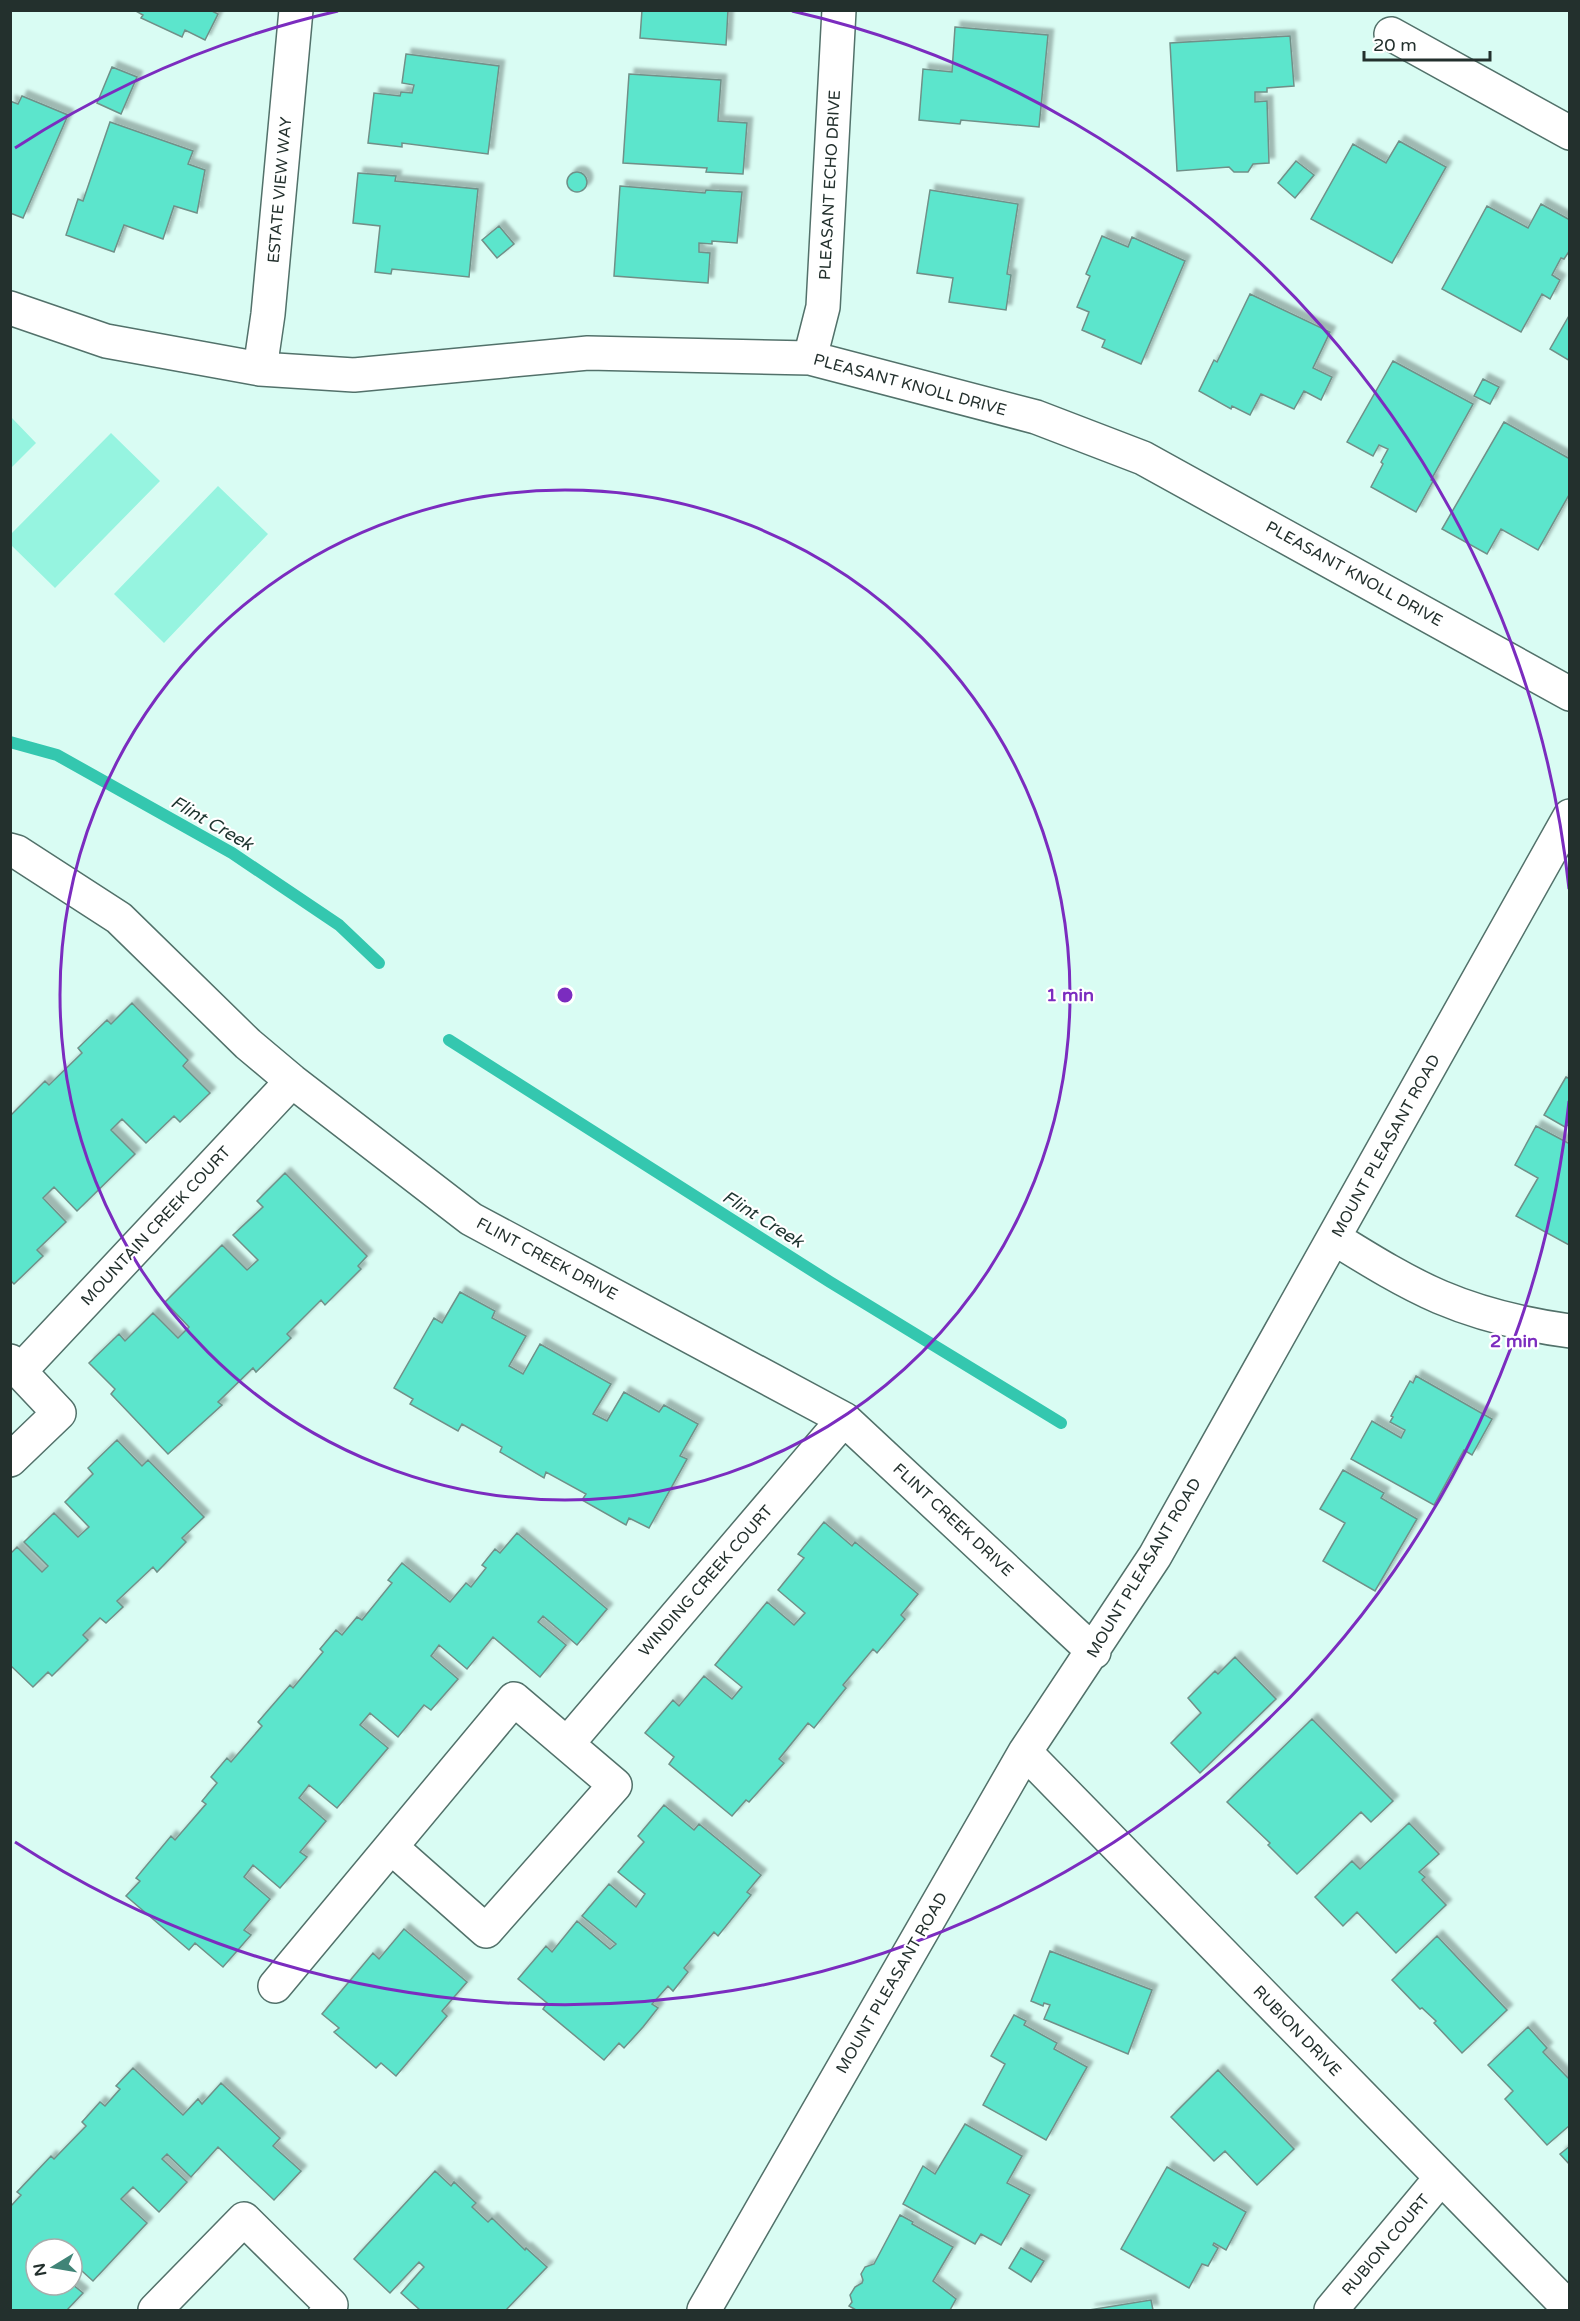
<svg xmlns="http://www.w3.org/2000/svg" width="1580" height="2321" font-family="'Varela Round',sans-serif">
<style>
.green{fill:#96f4e0}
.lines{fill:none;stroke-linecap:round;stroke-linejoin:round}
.stream{stroke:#34c7af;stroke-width:12}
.building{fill:#5be5cc;stroke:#709088;stroke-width:1.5;filter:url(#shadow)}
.minor-casing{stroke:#52716a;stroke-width:36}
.minor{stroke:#fff;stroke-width:33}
.ring{fill:none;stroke:#7b2cbf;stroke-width:3}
.labels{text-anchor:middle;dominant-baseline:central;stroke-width:4.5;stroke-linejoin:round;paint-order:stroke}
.street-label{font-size:16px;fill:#23302d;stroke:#fff}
.water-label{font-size:18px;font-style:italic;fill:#1d342f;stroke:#fff}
.centre{fill:#7b2cbf;stroke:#fff;stroke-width:3}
.ring-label{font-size:18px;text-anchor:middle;font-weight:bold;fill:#7b2cbf;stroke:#fff;stroke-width:4.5;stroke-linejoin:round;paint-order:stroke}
</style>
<defs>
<filter id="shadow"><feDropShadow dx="5.5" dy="-5.5" stdDeviation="1.5" flood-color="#0004"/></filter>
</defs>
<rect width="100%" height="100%" fill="#d9fcf3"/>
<path class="green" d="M11,417l25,26 -25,25z
M111,433l49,48 -105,107 -44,-43v-11z
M218,486l50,48 -104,109 -50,-49z"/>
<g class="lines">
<path class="stream" d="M10,742l47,13 175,98 107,72 40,38
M449,1040l381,242 231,141"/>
</g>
<path class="building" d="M134,10h76l8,4 -13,26 -20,-10 -3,7 -41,-19 2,-3z
M642,10h86l-2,35 -86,-7z
M955,27l93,8 -9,92 -78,-7 -1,4 -41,-4 4,-51 29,3z
M1290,36l4,50 -27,2v4h-12v10l12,-1 2,62 -16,1 -5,8h-14l-5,-5 -52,4 -7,-128z
M406,54l93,12 -11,88 -86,-11v4l-34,-4 6,-50 26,3 1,-4 11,1 2,-8 -12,-2z
M112,67l25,10 -16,37 -24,-11z
M629,74l92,6 -3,41 29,2 -4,51 -37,-2 1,-4 -84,-5z
M22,96l46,19 -45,103 -13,-5v-112l8,3z
M110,122l83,29 -5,13 17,6 -8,43 -23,-7 -11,33 -39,-14 -10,27 -48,-17 12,-36 5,2z
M1399,141l47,26 -54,96 -81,-44 42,-75 33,19z
M1296,161l18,14 -19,23 -17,-15z
M567 182a10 10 0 1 1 20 0a10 10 0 1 1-20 0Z
M358,173l38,3 -1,5 83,8 -9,88 -77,-8 -1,5 -16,-2 5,-46 -27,-3z
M620,186l85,7 1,-3 36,2 -5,51 -25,-2v3l-13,-1v9l11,1 -2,30 -94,-7z
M930,190l88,14 -11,70 4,1 -5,35 -57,-8 4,-24 -36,-5z
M1541,204l29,16v30l-6,9 -3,-1 -9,17 8,5 -10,19 -8,-5 -21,38 -79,-43 45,-83 41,22z
M499,226l15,18 -17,14 -15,-18z
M1102,236l26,11 4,-10 53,24 -44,103 -39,-17 3,-7 -23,-10 7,-18 -12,-5 13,-31 -4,-2z
M1250,294l80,38 -17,36 19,9 -11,23 -17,-9 -10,18 -33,-15 -11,21 -18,-9 -1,3 -32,-18 15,-31 3,2z
M1570,314v47l-20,-12z
M1393,361l80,43 -42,76 2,1 -17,31 -45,-25 12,-23 -2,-2 7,-13 -9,-4 -6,11 -26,-14z
M1483,379l16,8 -9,17 -16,-8z
M1504,422l66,37v34l-32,57 -37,-21 -14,25 -45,-25z
M132,1003l56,57 -5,6 27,27 -30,29 -6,-6 -28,27 -24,-24 -11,11 24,24 -58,57 -23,-24 -11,11 23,24 -29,28 6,6 -29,28 -4,-4v-164l35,-35 4,4 33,-32 -4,-5 29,-28 4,4z
M1566,1077l4,2v48l-3,-2 -2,2 -21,-12z
M1536,1126l34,18 -1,101 -53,-29 22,-38 -23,-13z
M285,1173l82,83 -9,10 3,3 -36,36 -4,-5 -34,34 4,4 -35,34 -3,-4 -35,34 4,3 -54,49 -57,-60 4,-5 -26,-26 30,-29 6,7 28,-28 25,25 11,-11 -24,-25 57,-57 25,25 11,-10 -25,-25 30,-28 -6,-6z
M460,1292l35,19 -3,7 34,18 -17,30 14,8 17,-30 71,40 -18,30 14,7 17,-29 35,20 5,-7 34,19 -18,32 7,3 -38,69 -20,-10 -3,7 -44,-25 4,-6 -40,-22 -2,6 -44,-26 2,-5 -40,-23 -4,7 -48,-27 3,-5 -19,-11 40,-70 8,5z
M1416,1376l76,43 -20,36 -8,-5 -30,55 -83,-46 21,-38 29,17 4,-8 -15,-8 3,-5 -2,-1 19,-35 3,2z
M117,1440l25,26 6,-6 56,57 -22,21 4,4 -29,30 -4,-5 -36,34 6,6 -17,16 -6,-5 -17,17 5,5 -36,36 -4,-4 -15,15 -23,-22v-111l7,-7 25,25 6,-6 -24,-24 30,-29 24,24 11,-10 -24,-25 28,-28 -5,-6z
M1343,1470l41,23 -3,5 36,21 -42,72 -52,-30 22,-38 -25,-14z
M824,1522l28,24 3,-4 63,52 -17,21 4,4 -28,34 -4,-4 -30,36 3,3 -32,40 -6,-5 -29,36 5,4 -35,39 -3,-2 -14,16 -63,-52 5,-7 -29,-24 28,-33 6,6 25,-30 28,23 10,-12 -27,-22 52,-63 27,23 11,-12 -27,-23 26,-32 -6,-4z
M517,1533l90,76 -30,36 -34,-29 -5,6 28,23 -26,32 -47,-40 -26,32 -28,-24 -8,11 27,23 -27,31 -7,-5 -26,32 -28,-24 -10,12 28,23 -51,60 -28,-23 -10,13 27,23 -26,31 7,5 -27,31 -27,-23 -9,12 26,22 -26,31 7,5 -28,32 -28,-24 -6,7 -63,-54 14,-15 -4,-3 35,-42 4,4 31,-36 -4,-3 15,-18 -6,-6 16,-19 4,4 31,-36 -4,-4 32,-37 3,3 30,-36 -3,-3 16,-19 6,5 15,-18 5,3 30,-37 -4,-3 14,-17 48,39 16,-19 5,4 15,-19 -4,-3 13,-16 5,4z
M1235,1657l41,42 -76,74 -29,-30 30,-30 -13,-15 27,-27 3,3z
M1312,1719l81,82 -22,21 -10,-10 -64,62 -29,-29 2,-2 -43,-41z
M664,1805l30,25 5,-6 62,51 -14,17 4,3 -33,41 -4,-4 -30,36 4,4 -15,19 -5,-5 -16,18 6,4 -15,19 -19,21 -5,-5 -15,17 -61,-51 4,-6 -29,-24 28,-33 6,6 25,-31 33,28 6,-5 -34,-28 27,-32 27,23 9,-13 -27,-22 26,-30 -6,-6z
M1409,1823l30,31 -20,18 6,5 -3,3 24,25 -50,48 -39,-41 -14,14 -28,-29 37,-36 8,8z
M404,1929l63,53 -25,29 5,5 -51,60 -15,-13 -5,5 -42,-36 5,-4 -17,-14 51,-61 6,6z
M1437,1936l70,74 -45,43 -28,-30 2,-2 -14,-13 -2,1 -28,-29z
M1050,1951l102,39 -24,64 -84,-35 6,-14 -6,-2 -1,3 -12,-5z
M1014,2015l12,6 -2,4 33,18 -3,6 33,18 -41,73 -63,-35 22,-41 -14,-8z
M1528,2027l19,21 -4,4 27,28v45l-23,20 -42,-46 8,-8 -25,-26z
M133,2068l50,47 15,-16 4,5 19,-21 59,55 -7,8 28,25 -27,29 -56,-53 -27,30 -24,-23 -5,5 25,23 -28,30 -26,-25 -12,12 26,24 -54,58 -21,-19v-13h-36v36l36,-1 11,9 -16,17h-57v-103l11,-12 -4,-3 34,-36 3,3 32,-33 -4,-4 18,-20 5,4 15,-17 -4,-3z
M1218,2070l76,79 -37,36 -32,-34 -11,10 -43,-44z
M965,2124l57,32 -15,27 23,12 -29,50 -20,-11 -6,10 -72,-40 20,-38 12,8z
M1570,2146v19l-10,-11z
M1167,2167l79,45 -20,38 -12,-7 -1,2 5,3 -10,18 -6,-2 -13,24 -68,-39z
M435,2171l16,15 3,-4 22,21 -4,4 16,15 4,-4 33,32 1,-2 21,19 -41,43h-86l-19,-17 23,-26 -5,-5 -29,31 -36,-34z
M900,2215l13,7 -1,2 41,23 -20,34 23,18 -6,11h-94l-7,-4 3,-4 -2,-7 5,-8 7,-4 1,-3 -2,-6 4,-7 9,-3z
M1021,2248l23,13 -13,21 -22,-14z
M1151,2300l2,10h-64z"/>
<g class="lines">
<defs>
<path id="minor" d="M1391,34l179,99
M10,308l96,33 154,28 94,6 234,-22 222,5 226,59 107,41 427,236
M810,358l13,-51 16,-297
M260,369l8,-55 28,-304
M10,850l7,2 102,66 129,126 44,37 179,138 373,200 250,233
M1334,1238c34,21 69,43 106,59 40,17 86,28 130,34
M10,1361l49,52 -49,47
M20,1371l272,-290
M567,1744l277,-325
M1025,1752l545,557
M275,1986l239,-287 101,86 -129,146 -95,-84
M155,2310l89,-91 87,86 -5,5
M704,2310l321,-558 130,-196 415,-740
M1331,2310l109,-131"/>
</defs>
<use href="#minor" class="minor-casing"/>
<use href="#minor" class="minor"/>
</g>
<g class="ring">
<circle cx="565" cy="995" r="505"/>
<path d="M1569 1101A1010 1010 0 0 1 15 1842M15 148A1010 1010 0 0 1 338 11M792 11A1010 1010 0 0 1 1569 889"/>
</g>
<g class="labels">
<g class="street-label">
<text transform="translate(830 185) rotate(-87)">PLEASANT ECHO DRIVE</text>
<text transform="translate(280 190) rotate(-85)">ESTATE VIEW WAY</text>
<text transform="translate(910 385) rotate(15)">PLEASANT KNOLL DRIVE</text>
<text transform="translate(1354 574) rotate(29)">PLEASANT KNOLL DRIVE</text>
<text transform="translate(1386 1146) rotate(-61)">MOUNT PLEASANT ROAD</text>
<text transform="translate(156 1226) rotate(-47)">MOUNTAIN CREEK COURT</text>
<text transform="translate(547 1259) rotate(28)">FLINT CREEK DRIVE</text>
<text transform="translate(953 1520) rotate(43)">FLINT CREEK DRIVE</text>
<text transform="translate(1144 1568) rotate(-59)">MOUNT PLEASANT ROAD</text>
<text transform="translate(706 1581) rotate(-49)">WINDING CREEK COURT</text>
<text transform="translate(892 1983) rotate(-60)">MOUNT PLEASANT ROAD</text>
<text transform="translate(1297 2031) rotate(46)">RUBION DRIVE</text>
<text transform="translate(1386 2245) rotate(-50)">RUBION COURT</text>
</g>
<g class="water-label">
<text transform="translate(212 823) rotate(30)">Flint Creek</text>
<text transform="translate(763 1219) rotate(32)">Flint Creek</text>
</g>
</g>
<circle cx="565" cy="995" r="9" class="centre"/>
<g class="ring-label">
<text x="1070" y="1001">1 min</text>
<text x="1514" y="1347">2 min</text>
</g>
<rect width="1580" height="2321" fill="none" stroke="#23302d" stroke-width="24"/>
<g transform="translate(54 2267) rotate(259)"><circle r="28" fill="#ffffff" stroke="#a7acab" stroke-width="1.5"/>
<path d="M0-4.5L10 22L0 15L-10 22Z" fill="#408477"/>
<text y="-9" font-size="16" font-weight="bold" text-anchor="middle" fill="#23302d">N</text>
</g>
<path d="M1364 51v9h126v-9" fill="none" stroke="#23302d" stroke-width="3"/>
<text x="1373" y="51" font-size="18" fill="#23302d" stroke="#ffffff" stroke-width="4.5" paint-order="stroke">20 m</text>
</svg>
